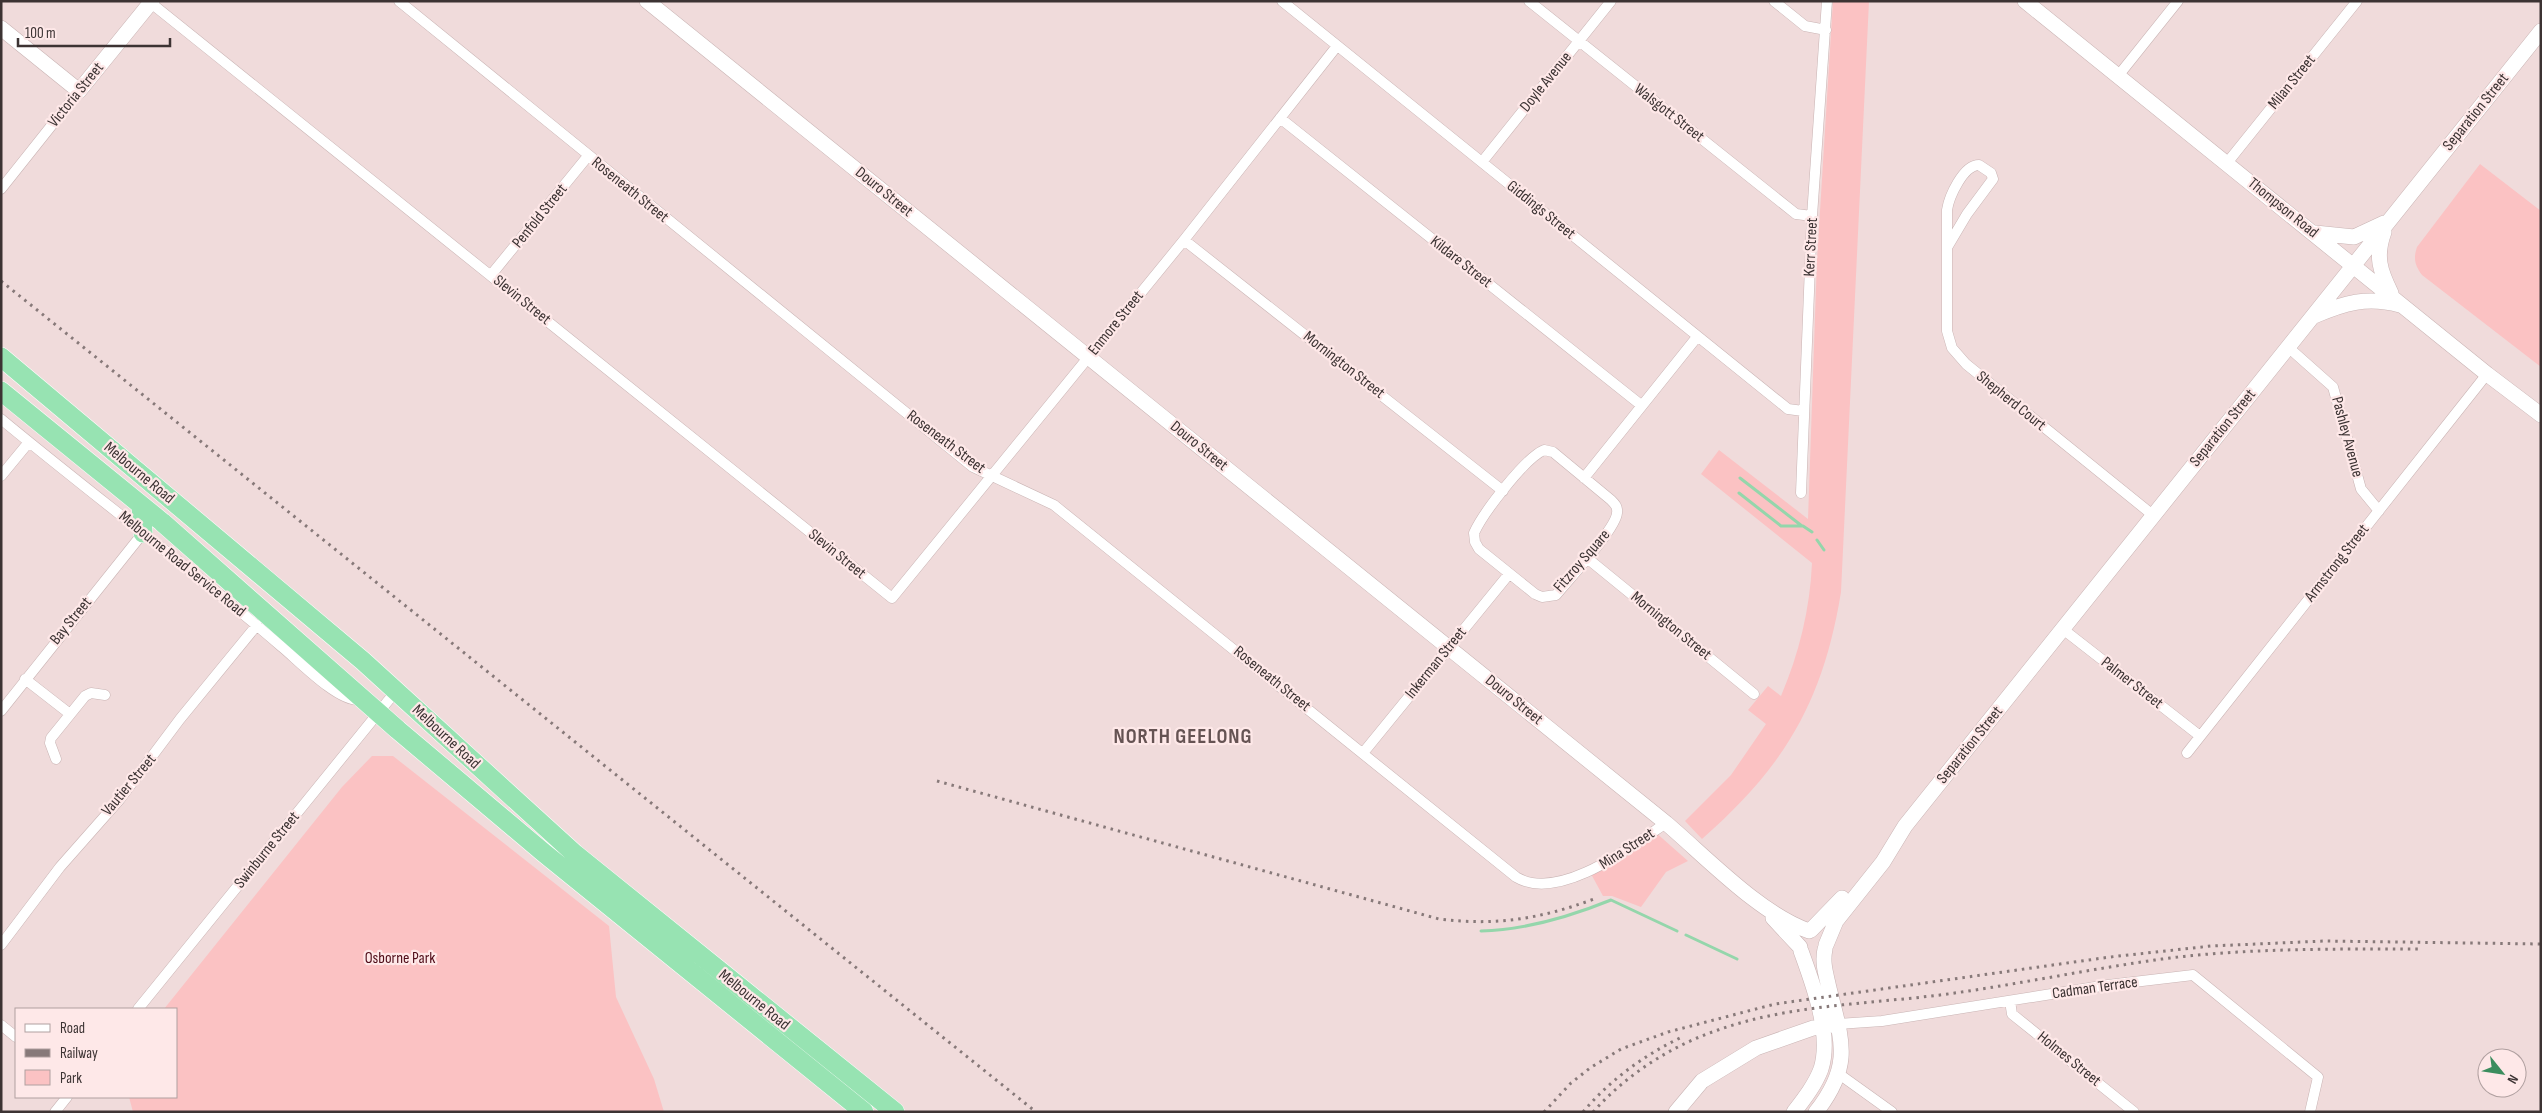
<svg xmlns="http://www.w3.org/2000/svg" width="2542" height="1113" font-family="'Sofia Sans Condensed',sans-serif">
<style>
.green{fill:#fbc2c3}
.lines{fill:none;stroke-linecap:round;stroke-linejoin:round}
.stream{stroke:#94d6ab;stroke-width:3}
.street-casing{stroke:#c9b4b4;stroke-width:11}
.secondary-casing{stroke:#c9b4b4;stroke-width:16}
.highway-casing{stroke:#fff;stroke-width:20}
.street{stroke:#fff;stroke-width:10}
.secondary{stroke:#fff;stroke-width:15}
.highway{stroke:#97e3b2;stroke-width:19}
.rail{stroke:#877979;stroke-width:3;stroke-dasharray:2.5 5;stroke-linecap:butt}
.labels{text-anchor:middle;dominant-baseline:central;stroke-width:4.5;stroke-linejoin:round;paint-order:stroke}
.street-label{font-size:16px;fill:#3c3333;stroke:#fee8e8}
.park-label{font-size:16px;fill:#4f0c18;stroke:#fee8e8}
.district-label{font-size:21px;font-weight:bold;letter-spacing:1px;fill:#655353;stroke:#fee8e8}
</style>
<rect width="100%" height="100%" fill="#f0dbdb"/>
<path class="green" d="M1833,1h36l-28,591c-18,110 -56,174 -139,247l-17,-18 46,-46 35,-51 -18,-14 20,-24 13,10c18,-42 29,-87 31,-133l-111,-89 18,-24 89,69 9,-259z
M2480,164l61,47v156l-119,-92c-7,-10 -9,-16 -5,-28z
M372,756h21l216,170 7,71 38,82 10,33h-531l-4,-15h47v-88h-12l178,-222z
M1654,831l34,30 -22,11 -25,35 -29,-11h-9l-13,-24z"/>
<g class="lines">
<path class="stream" d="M1740,478l62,48
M1739,493l42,33h22l9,6
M1817,540l7,10
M1481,931c45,-1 88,-14 130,-31l66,31
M1686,935l51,24"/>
<defs>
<path id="street" d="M399,1l574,466 81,38 462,372c43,26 116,-31 150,-54
M1282,1l506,408 15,2
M1529,1l267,213 16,2
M1774,1l31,25 21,4
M151,3l741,595 292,-358 153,-194
M2118,76l60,-75
M1280,118l361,287
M1482,162l129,-161
M2227,163l130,-162
M1,189l78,-98
M1184,240l319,251
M1948,246l19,-32 26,-35 -2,-6 -12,-8c-16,0 -30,32 -32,45v121l5,17 14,16 188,152
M491,275l97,-119
M2288,347l45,40 28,102 18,22
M1,419c93,77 190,149 281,228 17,14 55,54 77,53
M1544,450l9,2 58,48c4,4 7,7 6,13 -1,16 -49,67 -61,82l-14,2 -7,-3 -56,-45 -4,-7 -1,-9c9,-20 51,-75 70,-83z
M1,476l28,-34
M1584,478l113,-141
M1801,493l11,-277 15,-215
M1587,558l167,136
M2064,630l136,106
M25,679l45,35
M1,711l142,-178
M1363,753l146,-179
M2187,753l300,-379
M56,759l-6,-16 1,-5 34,-42 6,-3 14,2
M1,945l59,-78 60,-68 60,-80 77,-94
M2010,1001l2,13 122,98
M138,1009l258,-318
M1838,1024l44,-3 226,-36 85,-10 125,102 -8,35
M1,1025l15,12
M1839,1074l53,38
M55,1112l12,-15"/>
<path id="secondary" d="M647,1l1019,822c40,34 94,91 143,108
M2025,1l462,373 54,41
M1,28l78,63 73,-90
M2384,232c-9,24 -4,39 7,61
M2315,233l39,4 30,-14
M2314,316c30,-13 53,-20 86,-11
M1773,918l27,29
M1811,930l31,-32
M1826,945l10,-24 47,-59 22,-36 636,-795
M1676,1112l26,-31 54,-33 57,-20 25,-4
M1794,1112c10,-13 21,-27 27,-43 11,-35 -8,-85 -20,-118
M1816,1112c37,-47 26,-71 13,-124 -3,-14 -7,-25 -4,-39"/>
<path id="highway" d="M1,357l362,304 212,193 320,258
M1,391l161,131 236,208 146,123 320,259
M141,505l2,28"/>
</defs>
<use href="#street" class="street-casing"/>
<use href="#secondary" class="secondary-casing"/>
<use href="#highway" class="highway-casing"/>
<use href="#street" class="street"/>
<use href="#secondary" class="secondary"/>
<use href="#highway" class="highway"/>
<path class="rail" d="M1,281l1035,831
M937,781l502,138c57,7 101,0 155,-20
M1544,1112l27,-29 19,-15 31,-19 47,-17 107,-28 335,-47 101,-11 114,-5 216,3
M1583,1112c27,-32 61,-57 99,-75
M1593,1112c34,-38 78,-66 125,-82 70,-25 149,-26 222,-35 77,-10 153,-27 230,-37 83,-10 167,-9 251,-9"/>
</g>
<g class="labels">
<g class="street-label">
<text transform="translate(1546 82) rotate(-51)">Doyle Avenue</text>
<text transform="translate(2292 82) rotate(-51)">Milan Street</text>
<text transform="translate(76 95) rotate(-51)">Victoria Street</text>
<text transform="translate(2476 112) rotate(-51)">Separation Street</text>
<text transform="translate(1669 113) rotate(38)">Walsgott Street</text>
<text transform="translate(630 190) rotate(39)">Roseneath Street</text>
<text transform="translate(884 192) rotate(39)">Douro Street</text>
<text transform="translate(2283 208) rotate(39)">Thompson Road</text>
<text transform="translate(1541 210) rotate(39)">Giddings Street</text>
<text transform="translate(540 216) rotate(-51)">Penfold Street</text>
<text transform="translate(1811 247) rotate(-87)">Kerr Street</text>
<text transform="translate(1461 262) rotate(38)">Kildare Street</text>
<text transform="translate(522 300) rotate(39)">Slevin Street</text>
<text transform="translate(1116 323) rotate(-51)">Enmore Street</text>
<text transform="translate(1344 365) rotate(38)">Mornington Street</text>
<text transform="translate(2011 401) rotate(39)">Shepherd Court</text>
<text transform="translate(2223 428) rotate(-51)">Separation Street</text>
<text transform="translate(2347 437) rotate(75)">Pashley Avenue</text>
<text transform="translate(946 442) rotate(37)">Roseneath Street</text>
<text transform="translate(1199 446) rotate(39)">Douro Street</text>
<text transform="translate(139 473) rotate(40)">Melbourne Road</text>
<text transform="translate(837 554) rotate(39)">Slevin Street</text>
<text transform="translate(1582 561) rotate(-49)">Fitzroy Square</text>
<text transform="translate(2337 563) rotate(-52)">Armstrong Street</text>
<text transform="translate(182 564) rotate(39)">Melbourne Road Service Road</text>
<text transform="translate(71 621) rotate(-51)">Bay Street</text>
<text transform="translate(1671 626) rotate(39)">Mornington Street</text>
<text transform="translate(1436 663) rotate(-51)">Inkerman Street</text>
<text transform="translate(1272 679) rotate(39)">Roseneath Street</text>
<text transform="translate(2132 683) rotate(38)">Palmer Street</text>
<text transform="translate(1514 700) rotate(39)">Douro Street</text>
<text transform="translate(446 737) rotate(43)">Melbourne Road</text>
<text transform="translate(1970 745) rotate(-51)">Separation Street</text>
<text transform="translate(129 785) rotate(-50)">Vautier Street</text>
<text transform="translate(1627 849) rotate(-33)">Mina Street</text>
<text transform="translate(267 850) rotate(-51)">Swinburne Street</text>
<text transform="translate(2095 988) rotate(-8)">Cadman Terrace</text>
<text transform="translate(754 1000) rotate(39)">Melbourne Road</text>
<text transform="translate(2069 1059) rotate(39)">Holmes Street</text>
</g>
<g class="park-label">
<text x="400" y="958">Osborne Park</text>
</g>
<g class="district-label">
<text x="1183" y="736">NORTH GEELONG</text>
</g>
</g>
<rect width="2542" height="1113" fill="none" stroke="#3c3333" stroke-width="5"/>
<rect x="15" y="1008" width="162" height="90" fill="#fee8e8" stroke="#b0a0a0"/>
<rect x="25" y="1024" width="25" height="8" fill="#ffffff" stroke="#b0a0a0"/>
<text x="60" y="1033" font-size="15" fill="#3c3333">Road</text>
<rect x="25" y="1049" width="25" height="8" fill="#877979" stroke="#b0a0a0"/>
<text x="60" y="1058" font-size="15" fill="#3c3333">Railway</text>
<rect x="25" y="1070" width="25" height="15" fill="#fbc2c3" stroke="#b0a0a0"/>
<text x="60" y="1083" font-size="15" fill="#3c3333">Park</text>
<g transform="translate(2502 1073) rotate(120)"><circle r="24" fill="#fee8e8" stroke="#b0a0a0"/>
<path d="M0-4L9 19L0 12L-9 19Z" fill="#3c8d5e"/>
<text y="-8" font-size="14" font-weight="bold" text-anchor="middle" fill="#3c3333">N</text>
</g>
<path d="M18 38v8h152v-8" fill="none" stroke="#3c3333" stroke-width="2.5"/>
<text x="25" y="38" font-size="15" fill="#3c3333" stroke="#fee8e8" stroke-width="4" paint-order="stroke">100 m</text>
</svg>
